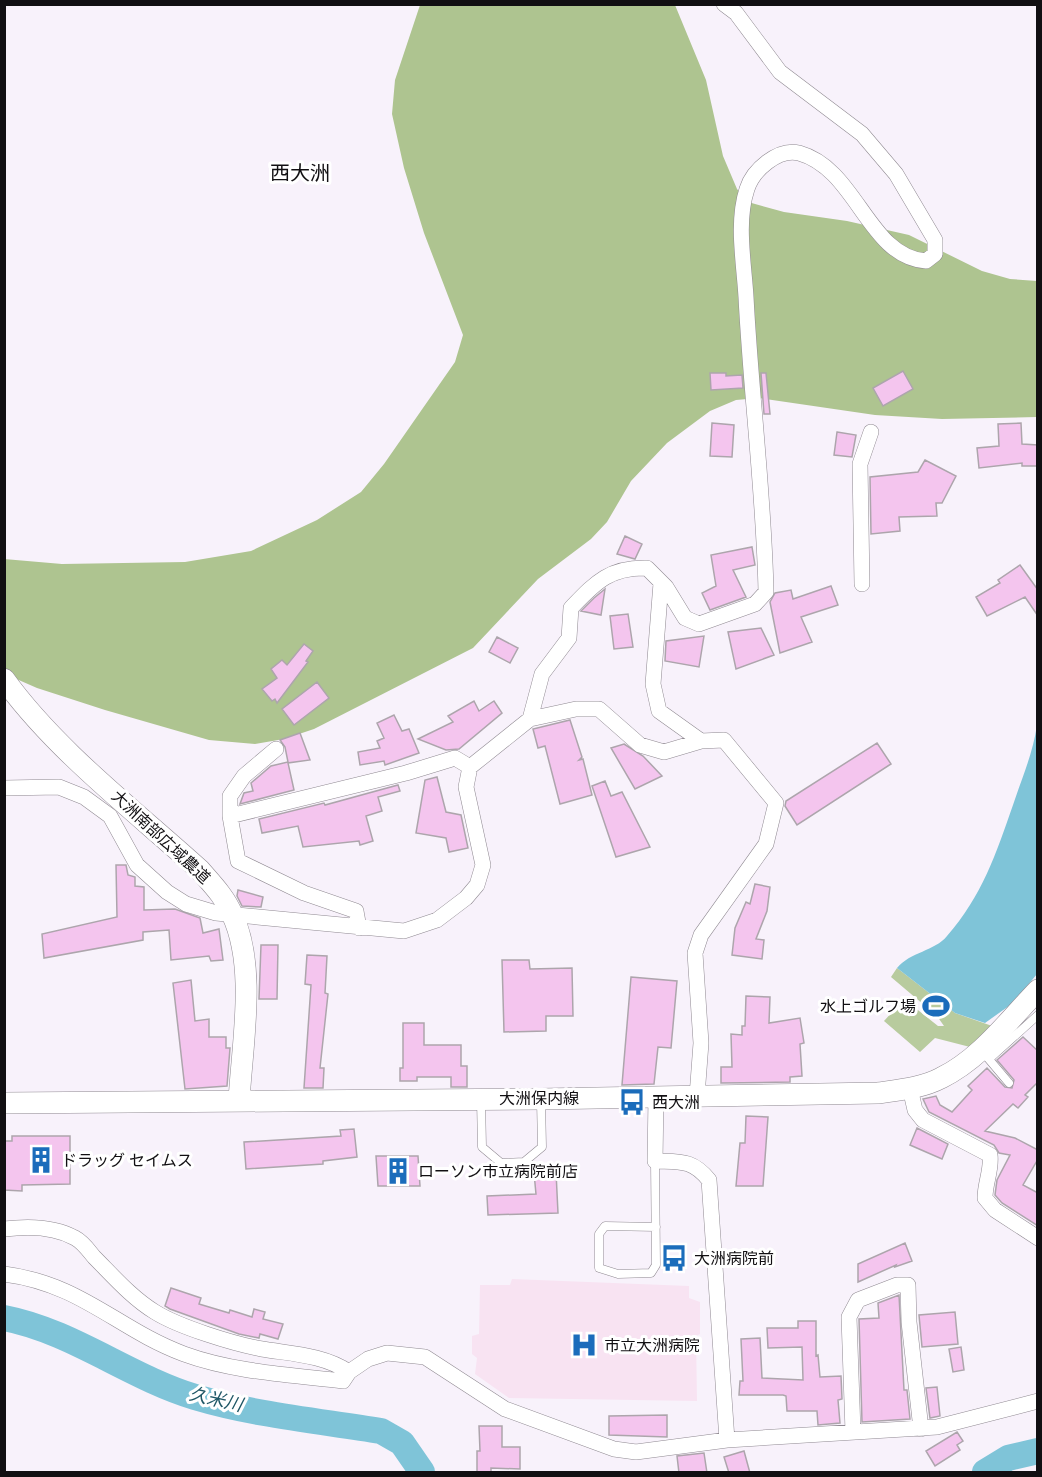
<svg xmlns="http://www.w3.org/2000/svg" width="1042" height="1477" font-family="Roboto,'Noto Sans JP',sans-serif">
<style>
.medical{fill:#f8e3f2}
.green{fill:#b8cb9e}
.forest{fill:#aec490}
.water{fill:#7fc4d8}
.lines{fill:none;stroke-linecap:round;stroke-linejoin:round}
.river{stroke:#7fc4d8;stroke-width:26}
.building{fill:#f4c5ee;stroke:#ada5ac;stroke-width:1.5}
.lane-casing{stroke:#908a92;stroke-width:9}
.street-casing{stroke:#908a92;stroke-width:16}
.secondary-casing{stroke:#908a92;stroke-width:22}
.lane{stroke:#fff;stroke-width:8}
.street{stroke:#fff;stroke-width:15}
.secondary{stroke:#fff;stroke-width:21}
.labels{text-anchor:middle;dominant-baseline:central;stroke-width:6;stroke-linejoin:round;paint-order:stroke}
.street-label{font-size:16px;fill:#110f12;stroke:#fff}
.poi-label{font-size:16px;fill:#110f12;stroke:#fff;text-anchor:start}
.water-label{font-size:18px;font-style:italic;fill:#1f5766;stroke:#fff}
.quarter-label{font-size:20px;fill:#110f12;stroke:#fff}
</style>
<rect width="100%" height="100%" fill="#f8f2fb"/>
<path class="medical" d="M512,1279l177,7v12l11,4v32l-4,2 1,65 -188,-3 -34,-24 2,-16 -5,-4v-18l7,-2 1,-49h30z"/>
<path class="green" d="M897,968l58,45 40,14 -21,21 -39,-10 -15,14 -36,-31 20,-22 34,27h6l-7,-10 -46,-39z"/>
<path class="forest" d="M420,5h255l31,75 17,76 14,33 11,13 36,10 63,9 62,14 73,36 28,8 27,2v136l-95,2 -67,-4 -116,-17 -23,2 -26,11 -43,32 -36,38 -24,41 -16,17 -53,40 -65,69 -159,81 -30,10 -29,5 -46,-4 -104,-30 -68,-22 -32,-14 -1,-115 58,5 123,-2 66,-11 66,-31 44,-28 23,-28 71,-102 8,-27 -39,-102 -20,-65 -12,-54 3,-34z"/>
<path class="water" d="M1037,725v249l-24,29 -28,20 -30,-10 -58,-45c13,-16 38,-17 50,-32 35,-40 49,-82 66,-131 9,-27 20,-52 24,-80z"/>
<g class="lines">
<path class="river" d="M4,1318c68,13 125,59 191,79 60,18 125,24 186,34l21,12 20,29
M985,1472l23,-14 30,-7"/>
</g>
<path class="building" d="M903,371l10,18 -30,17 -10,-18z
M710,373h16v3l16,-1 1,13 -32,2z
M761,373h5l4,41h-6z
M712,423l22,2 -2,32 -22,-1z
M1021,423l1,21 16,1v21h-16v-3l-43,5 -2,-20 22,-2 -1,-22z
M837,432l19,3 -4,22 -18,-2z
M925,460l31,16 -14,27h-6l1,13 -38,1 1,14 -29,3 -1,-57 48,-5z
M625,536l17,8 -7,15 -18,-5z
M752,547l3,18 -22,5 13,27 -36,13 -8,-17 14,-7 -5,-31z
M1020,565l18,25v26l-13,-19 -38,19 -11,-19 24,-14 -2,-3z
M831,586l7,19 -37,12 11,25 -32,11 -10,-51 5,-9 16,-3 2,9z
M605,589l-4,26 -20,-4 13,-13z
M628,614l5,33 -19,2 -4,-33z
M761,628l13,27 -38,14 -8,-37z
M704,636l-5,31 -34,-6 1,-20z
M497,637l21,11 -8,15 -21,-11z
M304,644l9,7 -7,10 2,1 -31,41 -2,-4 -3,2 -10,-12 15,-11 -6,-9 11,-9 5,5z
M317,682l12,16 -35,27 -12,-16z
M474,701l5,10 15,-10 8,12 -43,36 -13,1 -28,-11 35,-17 -5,-6z
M394,715l8,16 7,-2 10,24 -34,12 -1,-4 -24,4 -2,-13 22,-4 -3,-7 7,-3 -7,-15z
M570,720l12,37 -3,3 4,-1 9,36 -32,9 -15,-58 -7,2 -5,-19z
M300,733l10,27 -22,3 6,27 -54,14 4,-11 9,-2 -2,-8 20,-17 17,-4 -3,-15 -5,-7z
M877,743l14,21 -94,61 -12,-19 1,-5z
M624,744l19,12 19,20 -27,13 -24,-41z
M437,777l9,35 15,3 7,33 -19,4 -3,-14 -30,-5 9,-53z
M605,781l6,15 11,-4 28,55 -34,10 -24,-71z
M398,785l2,6 -22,6 4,14 -16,5 7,25 -13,4 -1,-4 -56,6 -5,-21 -36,7 -3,-14 65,-16 1,2z
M116,865h10l2,10 7,2v9l9,1v23l31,-1 25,9 3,15 16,-4 4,31 -12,1 -2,-5 -38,4 -2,-30 -26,2v8l-99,18 -2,-24 75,-17z
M755,884l15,3 -3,24 -11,28 8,1 -2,19 -30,-4 3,-27 11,-26 4,2z
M238,890l25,7 -2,10 -19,-1 -5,-10z
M261,945h17l-1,54h-18z
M307,955l20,1 -2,37 3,1 -8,74h4l-1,20h-19l7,-103 -6,-1z
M502,960h27l1,9 42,-1 1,48h-27v15l-42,1z
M631,977l46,4 -6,67 -13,-1 -4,37 -32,1z
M191,980l4,41 14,-2v18h17v11h4l-3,38 -42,3 -12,-106z
M746,996l24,1 -1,26 31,-5 4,25 -4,1 2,32 -12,1v5l-69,1v-16h11l-1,-33 11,1v-9h3z
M403,1023h21v22h37v21h6v21h-16v-10h-34v4h-17v-13h3z
M1023,1037l15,14v31l-13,13 3,2 -10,11 -5,-4 -28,27 30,7 23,12v9l-15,26 15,8v33l-36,-23 -7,-8 2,-15 13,-25 -11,-2 -5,-8 -65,-33 -6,-13 13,-3 4,9 12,7 20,-22 -4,-4 19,-18 18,19 7,1 2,-8 -17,-20z
M746,1116l22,1 -5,69h-27l4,-43h5z
M917,1128l31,16 -6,15 -32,-14z
M354,1129l3,28 -34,4v3l-77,5 -2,-27 97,-6 -1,-6z
M12,1136h58v48l-48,1v6l-18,-1v-49h8z
M376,1156h42l2,30h-42z
M556,1172l2,41 -70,2 -1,-19 49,-2 -2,-21z
M905,1243l7,18 -17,6 1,-2 -38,17v-18z
M171,1288l30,10 -2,6 30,9 1,-3 22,7 2,-8 11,3 -2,7 20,5 -5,15 -18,-5 -1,4 -20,-4 -69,-25 -5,-3z
M899,1295l5,95h3l3,29 -48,3 -3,-103 20,-1 -1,-15z
M955,1312l3,32 -36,3 -3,-32z
M798,1321h18v35l2,-1 2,22 21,-1 1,23 -4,1 2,23 -22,2 -1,-14h-30l-1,-15 -3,-1h-44l1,-14h3l-2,-42 19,-1 2,40 41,2 -1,-33 -34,1 -1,-20h31z
M961,1347l3,23 -11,2 -4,-23z
M937,1387l3,29 -10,2 -4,-30z
M667,1415v22l-58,-2v-19z
M479,1426h23v21h18v22l-29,-1v5h-14v-22h3z
M957,1432l6,9 -6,4 3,5 -25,16 -9,-15z
M744,1451l6,22h-21l-5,-16z
M704,1453l3,20h-28l-2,-17z"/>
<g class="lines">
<defs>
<path id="lane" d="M987,1057l22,26
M989,1059l49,-44
M481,1100l1,47 19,16 23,-1 18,-15 -1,-46
M655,1161l1,104 -5,8 -33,1 -19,-6v-34l6,-8 51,1"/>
<path id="street" d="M661,583l-8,101 6,27 42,30
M862,584l-2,-120 11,-32
M530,719l12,-45 27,-36 2,-30c24,-25 38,-41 76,-40l19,19 19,31 14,6 56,-20 11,-12c-2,-99 -15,-197 -20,-295 -2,-34 -10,-75 1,-108 6,-19 31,-41 52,-36 58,16 69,104 127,108l9,-7v-14l-39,-66 -34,-40 -82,-62 -44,-59 -12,-9
M4,788l55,-1 25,10 26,19 27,49 30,27 19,12 30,9 188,18 33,-11 29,-22 11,-13 6,-20 -17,-78 4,-20 60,-48 46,-10h23l41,36 24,7 37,-11 23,-1 52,63 -10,41 -65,91 -6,18 6,90 -4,53
M230,816v-20l14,-20 32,-27
M359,928l-3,-17 -52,-18 -66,-32 -8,-45 176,-43 49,-15 15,9
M910,1088l5,22 8,10 67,35c2,14 -5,28 -5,43l10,12 43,28
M656,1097l-1,64c25,1 37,-2 54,19l18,260
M4,1229c24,-3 50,-3 71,9 8,4 14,13 19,19 19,19 38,41 61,55 24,15 79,32 107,37 30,5 62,6 87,23
M4,1274c78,10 113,55 180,80 49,18 107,21 159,27l6,-9 19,-13 19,-6 38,4 80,52 109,40 22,3 91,-12 210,-13 101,-26
M853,1432l-4,-115 9,-17 39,-15h11l1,37 12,107"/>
<path id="secondary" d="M4,679c51,71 131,132 196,191 12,14 25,27 32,44 25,53 10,130 7,187
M4,1103l537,-4 337,-6c21,-3 44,-5 63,-15 39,-19 67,-57 97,-88"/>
</defs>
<use href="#lane" class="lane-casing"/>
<use href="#street" class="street-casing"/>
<use href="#secondary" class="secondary-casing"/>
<use href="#lane" class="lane"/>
<use href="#street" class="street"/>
<use href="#secondary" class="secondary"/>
</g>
<defs>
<symbol id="stadium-bare" viewBox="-9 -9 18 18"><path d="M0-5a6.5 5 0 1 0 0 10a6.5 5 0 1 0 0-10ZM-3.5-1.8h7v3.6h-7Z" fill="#1b6cbb" stroke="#fff" stroke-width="2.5" paint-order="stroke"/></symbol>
<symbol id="bus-bare" viewBox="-9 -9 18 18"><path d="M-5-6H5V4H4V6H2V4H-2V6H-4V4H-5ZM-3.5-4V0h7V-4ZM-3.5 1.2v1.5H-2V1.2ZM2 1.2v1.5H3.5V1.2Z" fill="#1b6cbb" stroke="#fff" stroke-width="2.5" paint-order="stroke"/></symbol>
<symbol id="building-bare" viewBox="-9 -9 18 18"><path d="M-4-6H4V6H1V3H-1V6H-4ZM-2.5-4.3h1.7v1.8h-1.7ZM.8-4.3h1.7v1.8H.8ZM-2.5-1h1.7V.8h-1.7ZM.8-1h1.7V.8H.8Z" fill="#1b6cbb" stroke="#fff" stroke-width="2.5" paint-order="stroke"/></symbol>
<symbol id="hospital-bare" viewBox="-9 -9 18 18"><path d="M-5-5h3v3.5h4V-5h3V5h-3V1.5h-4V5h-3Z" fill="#1b6cbb" stroke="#fff" stroke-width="2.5" paint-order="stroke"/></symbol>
</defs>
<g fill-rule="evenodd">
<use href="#stadium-bare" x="917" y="987" width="38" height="38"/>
<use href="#bus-bare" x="613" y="1083" width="38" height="38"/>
<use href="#building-bare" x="22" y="1141" width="38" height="38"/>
<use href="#building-bare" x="379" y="1152" width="38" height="38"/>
<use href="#bus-bare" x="655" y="1239" width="38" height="38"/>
<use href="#hospital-bare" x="565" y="1326" width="38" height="38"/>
</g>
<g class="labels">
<g class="street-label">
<text transform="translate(161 837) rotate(43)">大洲南部広域農道</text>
<text x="539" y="1098">大洲保内線</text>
</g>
<g class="poi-label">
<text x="916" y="1006" text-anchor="end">水上ゴルフ場</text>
<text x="652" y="1102">西大洲</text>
<text x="61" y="1160">ドラッグ セイムス</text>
<text x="418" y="1171">ローソン市立病院前店</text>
<text x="694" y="1258">大洲病院前</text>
<text x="604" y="1345">市立大洲病院</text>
</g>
<g class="water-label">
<text transform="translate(216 1399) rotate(13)">久米川</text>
</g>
<g class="quarter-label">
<text x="300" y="173">西大洲</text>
</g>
</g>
<rect width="1042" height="1477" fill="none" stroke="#110f12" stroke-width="12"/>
</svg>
